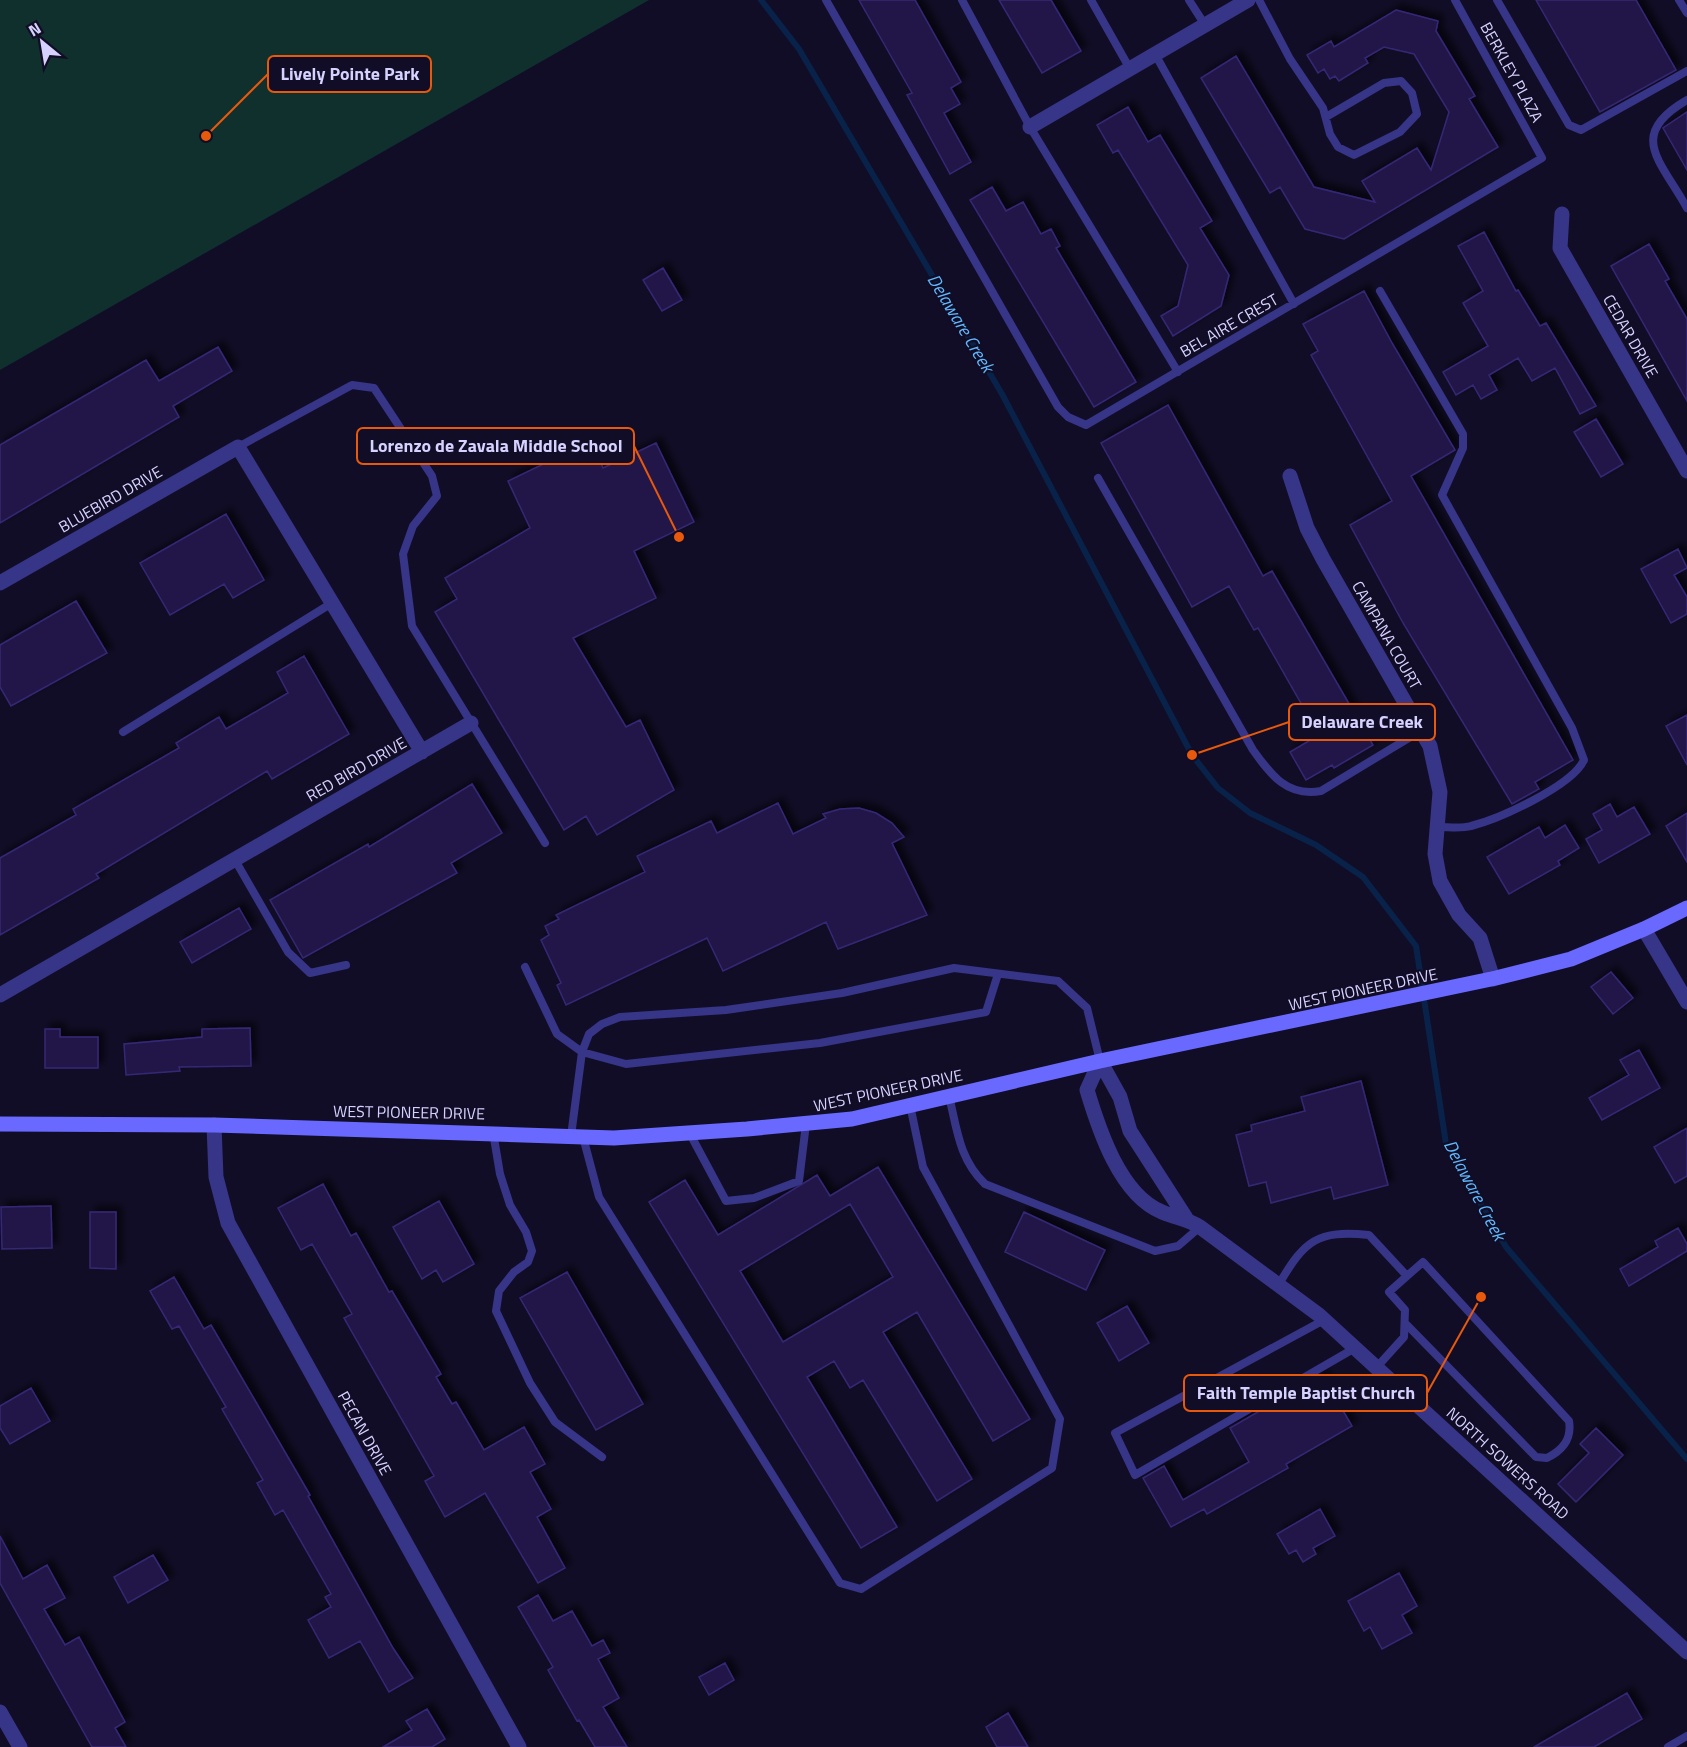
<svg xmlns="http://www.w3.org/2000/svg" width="1687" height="1747" font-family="'Titillium Web',sans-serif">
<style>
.green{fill:#10302e}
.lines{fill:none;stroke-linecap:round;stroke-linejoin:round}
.stream{stroke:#08224a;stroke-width:6}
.building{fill:#201848;stroke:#362876;stroke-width:1.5;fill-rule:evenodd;filter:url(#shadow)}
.service{stroke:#363588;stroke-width:8}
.minor{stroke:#363588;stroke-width:15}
.tertiary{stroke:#363588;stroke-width:15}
.secondary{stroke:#6969ff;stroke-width:15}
.labels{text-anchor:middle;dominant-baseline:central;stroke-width:4.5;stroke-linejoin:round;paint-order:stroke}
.street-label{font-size:16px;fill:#d6d2ff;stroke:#110d26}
.water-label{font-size:18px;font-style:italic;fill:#60b9ff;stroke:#110d26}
.leader{fill:none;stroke:#e8590c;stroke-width:2}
.callout-dot{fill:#e8590c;stroke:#110d26;stroke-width:2}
.callout{fill:#110d26;stroke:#e8590c;stroke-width:2}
.callout-label{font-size:18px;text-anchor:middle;font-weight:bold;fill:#d6d2ff}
</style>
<defs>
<filter id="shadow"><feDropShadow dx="5.5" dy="-5.5" stdDeviation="3" flood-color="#0009"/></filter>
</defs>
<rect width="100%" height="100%" fill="#110d26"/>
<path class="green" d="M0,0h649l-649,370z"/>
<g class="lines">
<path class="stream" d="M761,0l38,49 203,345 190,361 26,33 32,25 66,32 47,32 53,69 30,198 60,103 181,212"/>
</g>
<path class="building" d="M859,0h56l46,82 -10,6 9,16 -16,9 27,49 -21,12 -43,-79 5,-2z
M999,0h52l30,51 -39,22z
M1536,0h100l40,70 -76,42z
M1396,10l42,11 -2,10 39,65 -6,3 29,48 -154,92 -39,-10 -25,-42 -10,6 -69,-115 35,-22 78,131 61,15 -13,-21 55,-33 14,22 18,-58 -35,-58 -30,-7 -19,11 3,5 -29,18 -4,-5 -5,3 -6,-10 -6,4 -11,-18 24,-14 3,6z
M1128,107l20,35 12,-7 52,86 -12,7 29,47 -8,31 -48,30 -12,-20 17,-10 10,-41 -70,-115 -5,3 -16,-28z
M1687,112v58l-24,-42z
M992,187l14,24 17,-9 18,32 10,-5 9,17 -4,2 80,134 -42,25 -124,-207z
M1484,232l32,59 2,-1 22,36 6,-3 50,83 -16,8 -25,-46 -23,13 -14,-23 -29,17 8,15 -16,9 -8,-14 -17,10 -13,-23 45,-26 -25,-43 20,-12 -25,-45z
M1649,244l20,35 -4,2 22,38v82l-76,-135z
M663,268l19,32 -20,11 -19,-31z
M1364,291l28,52 63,107 -44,26 162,284 -38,22 4,7 -27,15 -109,-181 -53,-98 42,-24 -81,-146 7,-4 -15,-27z
M218,347l14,24 -59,35 6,11 -179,106v-78l146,-85 13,21z
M1168,405l95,171 9,-5 101,174 -39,23 -2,-3 -26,15 -16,-28 29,-17 -61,-107 -4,2 -25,-44 -37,21 -91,-164z
M1596,419l27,45 -22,13 -27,-45z
M591,441l12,27 53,-25 38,79 -60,29 22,47 -83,40 53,89 14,-7 34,70 -77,45 -11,-19 -22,14 -129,-218 22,-13 -12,-21 85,-50 -22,-47z
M226,514l38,66 -31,18 -9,-14 -54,31 -30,-52z
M1678,549l9,19 -13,7 13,22v17l-16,9 -30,-54z
M76,601l31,52 -96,53 -11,-19v-42z
M304,656l45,78 -77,45 -5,-8 -171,103 3,4 -99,57v-77l76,-43 -3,-6 106,-61 -3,-5 43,-26 7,12 62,-36 -11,-21z
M1687,715v50l-21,-39z
M472,784l30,49 -51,30 6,10 -154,85 -33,-58 98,-56 1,3z
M778,803l15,31 33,-16 -3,-4 17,-5 19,-1 17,5 16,10 12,14 -12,6 35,72 -89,34 -12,-27 -103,49 -16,-33 -141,67 -9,-20 4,-2 -20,-43 8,-5 -4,-9 14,-7 -3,-4 89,-43 -8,-16 74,-35 6,12z
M1610,804l7,13 17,-10 16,27 -51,29 -13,-24 16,-9 -9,-16z
M1687,813v49l-21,-36z
M1565,825l14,23 -21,13 2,4 -51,29 -22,-37 52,-30 6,11z
M239,908l12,21 -59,34 -12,-21z
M1611,972l22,26 -20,16 -22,-27z
M250,1028l1,38 -72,1 1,4 -54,4 -2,-31 78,-7v-8z
M45,1029h15v8h38v31h-53z
M1639,1050l21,38 -58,32 -13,-22 40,-23 -9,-15z
M1361,1081l27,104 -54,14 -3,-12 -60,16 -5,-21 -17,4 -13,-51 16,-4 -1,-6 54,-14 -4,-14z
M1687,1128v48l-12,7 -21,-36z
M878,1167l152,252 -37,22 -76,-129 -34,20 89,147 -35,22 -74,-121 -13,8 -16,-27 -27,16 90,150 -36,21 -212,-346 36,-22 33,55 99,-60 13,21zM850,1204l43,73 -110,65 -43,-71z
M323,1184l28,52 5,-3 33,59 3,-1 49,83 -5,3 16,27 4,-2 28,48 40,-23 21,37 -15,8 21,37 -14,8 28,51 -27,15 -53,-90 -40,24 -20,-36 9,-5 -90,-158 8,-4 -40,-70 -11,6 -23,-42z
M439,1201l35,63 -31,18 -7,-12 -14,9 -29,-52z
M51,1206l1,42 -50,1 -1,-42z
M90,1212h26v57l-26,-1z
M1024,1212l81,38 -19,40 -81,-38z
M1678,1228l9,16v7l-58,35 -9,-17 38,-22 -3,-6z
M567,1272l76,132 -47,26 -76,-132z
M174,1277l30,52 7,-4 99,170 -2,1 85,152 20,30 -24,14 -29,-51 -31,17 -21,-38 23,-13 -6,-10 6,-3 -48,-84 -8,5 -18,-32 6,-3 -41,-71 4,-2 -47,-81 -7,3 -22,-38z
M1127,1306l22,37 -30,18 -22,-38z
M1322,1375l30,51 -66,38 2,4 -81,46 -3,-5 -33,18 -28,-49 21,-12 19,34 66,-38 -19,-34z
M31,1388l19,33 -40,23 -10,-16v-22z
M1596,1428l27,27 -47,47 -18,-18 31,-31 -9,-9z
M1320,1509l15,27 -22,12 3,6 -13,8 -7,-12 -7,4 -12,-20z
M0,1536l23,43 24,-14 18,33 -21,11 21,36 14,-8 46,85 -10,6 11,19h-34l-92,-164z
M153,1555l15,25 -40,23 -14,-26z
M1399,1573l18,33 -15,9 10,18 -30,16 -12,-22 -6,4 -16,-30z
M538,1595l15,26 19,-10 20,35 11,-6 7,13 -12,6 21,39 -16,9 24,40h-32l-16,-27 -2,1 -29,-51 5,-3 -35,-60z
M725,1663l9,17 -25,15 -10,-18z
M1627,1693l15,26 -48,28h-60z
M427,1709l18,30 -13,8h-49l29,-17 -6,-9z
M1008,1713l20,34h-31l-11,-20z"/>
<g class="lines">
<path class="service" d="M826,0l232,407 10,10 18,8 456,-267 -87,-158
M962,0l68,127 148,245
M1091,0l39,69
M1189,0l16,25
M1259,0l31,59 33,49 7,26 8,13 16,8 46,-23 17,-18 -5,-21 -11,-12 -17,2 -58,34
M1497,0l72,125 12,5 106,-59
M1679,0l8,13
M1155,54l139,250
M1687,100c-61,35 -26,61 0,108
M1380,291l83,143v14l-21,47 130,233 12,32c-12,26 -85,59 -113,66 -10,3 -22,1 -33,1
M238,447l114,-62 22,3 58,88 5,20 -24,30 -10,28 9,72 133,217
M1098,478l155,272c18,25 34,47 68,41l101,-61
M123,732l209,-129
M235,860l53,92 22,21 36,-8
M525,967l32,67 25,18 44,12 194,-21 166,-31 12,-38
M949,1096c8,33 10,63 36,88l170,67 23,-5 22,-19
M493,1132l7,42 10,31 16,27 6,19 -4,11 -14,10 -15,19 -3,20 34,72 25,39 47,35
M689,1132l37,69 28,-3 45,-17 7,-57
M571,1136l11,-84 7,-18 13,-10 18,-7 106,-7 116,-17 112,-25 104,13 29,27 13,53
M583,1137l16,60 241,386 21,6 191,-121 8,-49 -137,-252 -13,-62
M1279,1284c26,-44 38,-54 90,-49l38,41 -18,16 16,18 -1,27 -28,31
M1324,1320l-209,113 20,42 220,-127
M1406,1324l130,133 11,1c16,-8 25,-19 22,-37l-146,-159 -16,14
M1668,1747l19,-11"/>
<path class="minor" d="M1030,127l218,-127
M1562,214l-2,34 127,223
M1290,476l17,52 16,31 107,187 10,46 -5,62 5,27 19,34 21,23 13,41
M0,583l238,-136 184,305
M1644,929l43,73
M0,995l471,-272
M214,1125l2,52 12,46 291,524
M0,1712l20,35"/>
<path class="tertiary" d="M1100,1061l-13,29c12,40 33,105 75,122 14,6 26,7 38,15l119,88 368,337
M1100,1061l20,36 10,34 56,87"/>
<path class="secondary" d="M0,1124l214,1 400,13 133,-9 105,-10 248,-58 396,-83 75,-19 73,-30 43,-21"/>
</g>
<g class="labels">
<g class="street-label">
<text transform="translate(1512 72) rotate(61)">BERKLEY PLAZA</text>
<text transform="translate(1229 325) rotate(-30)">BEL AIRE CREST</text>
<text transform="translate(1631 336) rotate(60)">CEDAR DRIVE</text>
<text transform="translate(110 499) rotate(-30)">BLUEBIRD DRIVE</text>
<text transform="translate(1387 635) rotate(60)">CAMPANA COURT</text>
<text transform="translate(356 769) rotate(-30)">RED BIRD DRIVE</text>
<text transform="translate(1363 989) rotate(-12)">WEST PIONEER DRIVE</text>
<text transform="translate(888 1090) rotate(-12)">WEST PIONEER DRIVE</text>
<text transform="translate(409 1112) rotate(1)">WEST PIONEER DRIVE</text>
<text transform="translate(365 1433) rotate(61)">PECAN DRIVE</text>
<text transform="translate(1508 1463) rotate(42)">NORTH SOWERS ROAD</text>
</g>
<g class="water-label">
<text transform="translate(961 323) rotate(59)">Delaware Creek</text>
<text transform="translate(1475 1190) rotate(62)">Delaware Creek</text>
</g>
</g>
<path class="leader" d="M206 136L268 74M679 537L634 446M1192 755L1289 722M1481 1297L1427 1393"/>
<g class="callout-dot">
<circle cx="206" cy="136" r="6"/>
<circle cx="679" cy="537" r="6"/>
<circle cx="1192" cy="755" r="6"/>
<circle cx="1481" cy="1297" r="6"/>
</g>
<g class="callout">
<rect x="268" y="56" width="163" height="36" rx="6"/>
<rect x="357" y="428" width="277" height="36" rx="6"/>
<rect x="1289" y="704" width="146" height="36" rx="6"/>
<rect x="1184" y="1375" width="243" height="36" rx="6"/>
</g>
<g class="callout-label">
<text x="350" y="80">Lively Pointe Park</text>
<text x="496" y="452">Lorenzo de Zavala Middle School</text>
<text x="1362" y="728">Delaware Creek</text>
<text x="1306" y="1399">Faith Temple Baptist Church</text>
</g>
<g transform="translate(42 42) rotate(330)" stroke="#110d26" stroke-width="4.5" paint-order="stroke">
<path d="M0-4.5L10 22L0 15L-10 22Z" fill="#d6d2ff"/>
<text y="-9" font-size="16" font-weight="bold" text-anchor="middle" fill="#d6d2ff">N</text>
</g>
</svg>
